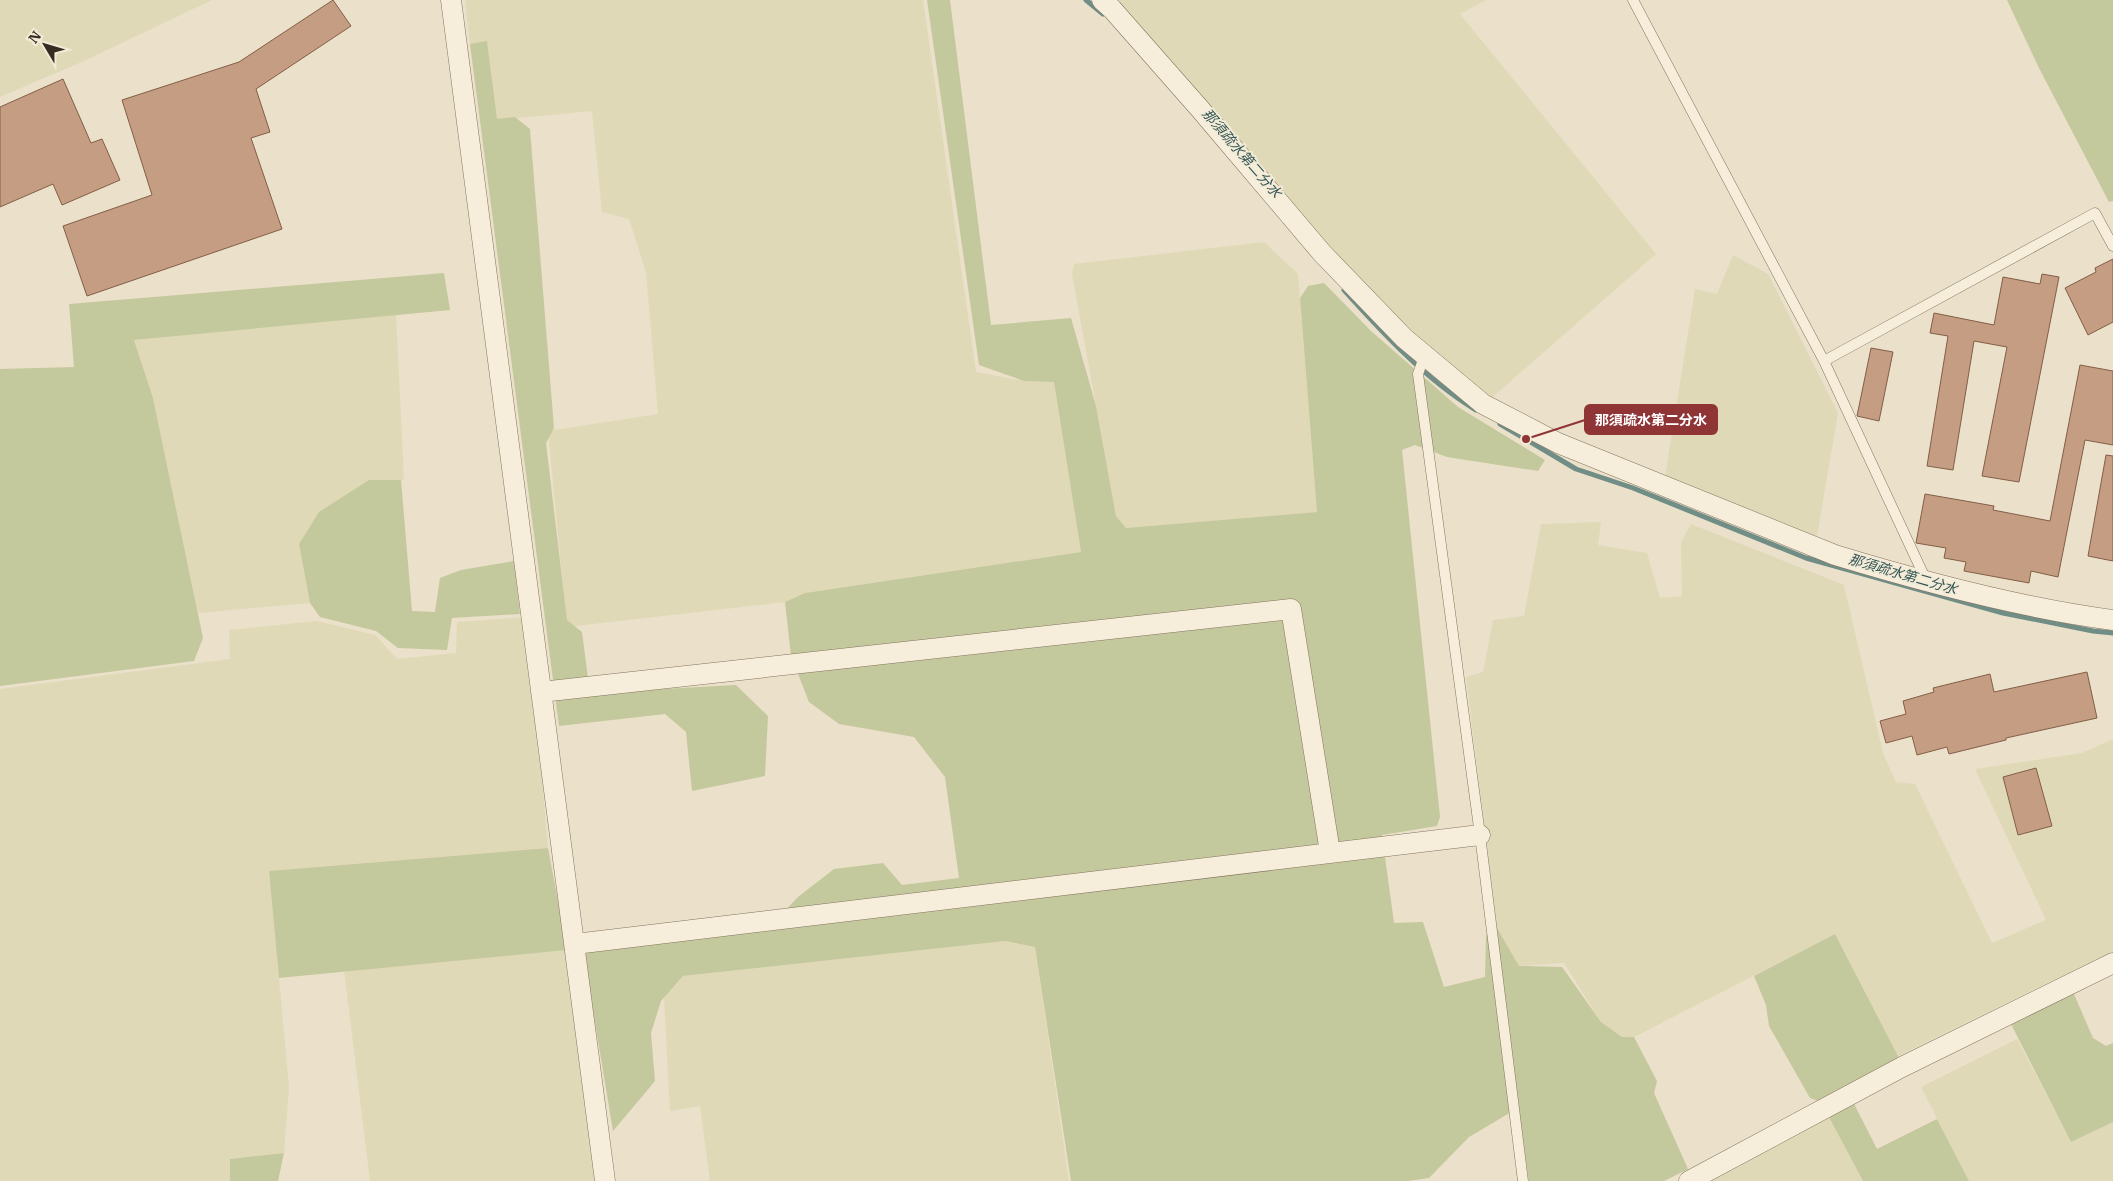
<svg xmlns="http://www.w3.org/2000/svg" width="2113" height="1181" font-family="'IBM Plex Serif','Noto Sans JP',serif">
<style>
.farmland{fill:#e0d9b7}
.green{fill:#c4c89d}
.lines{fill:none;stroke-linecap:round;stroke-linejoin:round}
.stream{stroke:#708d86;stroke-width:5}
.building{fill:#c59d82;stroke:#825e47}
.lane-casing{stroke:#85735f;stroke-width:11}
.street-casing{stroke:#85735f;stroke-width:21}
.lane{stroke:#f6eedb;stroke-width:10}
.street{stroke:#f6eedb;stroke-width:20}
.labels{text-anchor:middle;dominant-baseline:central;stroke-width:4;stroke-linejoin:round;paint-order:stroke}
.water-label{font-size:14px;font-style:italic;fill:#325553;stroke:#f3ebd8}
.leader{fill:none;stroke:#8f3536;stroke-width:2}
.callout-dot{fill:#8f3536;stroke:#f3ebd8;stroke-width:2}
.callout{fill:#8f3536;stroke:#8f3536;stroke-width:2}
.callout-label{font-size:14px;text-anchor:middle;font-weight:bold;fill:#fff}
</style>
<rect width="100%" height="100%" fill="#ebe0c9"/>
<path class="farmland" d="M0,0h212l-128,61 -84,36z
M465,0h458l53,372 48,9 30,1 27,170 -276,41 -20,9 -218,25 -19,-196 110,-17 -12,-142 -17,-53 -27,-7 -10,-101 -95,9 -10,-78 -17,2z
M1112,0h374l-26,14 196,240 -167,146 -63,-49 -90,-94z
M1264,242l34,32 19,238 -191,16 -10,-12 -44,-242 2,-10z
M1733,255l35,19 70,139 -21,123 -56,-18 -96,-41 30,-188 22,5z
M396,314l8,166h-35l-70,64 11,59 -112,10 -45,-215 -19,-58z
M1601,522l-3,23 49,8 13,45 22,-2 -1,-54 10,-18 153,61 39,168 13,29 19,2 77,159 54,-23 -71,-151 107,-16 31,-14v212l-215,105 -63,-122 -201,103h-12l-21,-15 -37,-59 -45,3 -22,-38 -31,-251 17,-5 10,-52 31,-4 17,-92z
M528,617l20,231 -279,23 20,216 -5,66 -54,6v22h-230v-492l230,-30 -1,-29 88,-9 58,14 22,24 59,-6 1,-31z
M1005,941l30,6 34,234h-359l-10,-75 -30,5 -6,-114 19,-21z
M567,950l28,231h-225l-26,-211z
M2017,1039l54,103 42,-20v59h-144l-48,-94z
M1829,1116l34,65h-154z"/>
<path class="green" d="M927,0h23l41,325 80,-7 25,88 20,110 10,12 191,-16 -17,-214 8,-12 16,-3 47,48 87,76 87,53 -7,11 -91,-14 -32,-12 -13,5 38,367 -3,9 -55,9 12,88 29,-1 21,65 41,-10 1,-42 11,-7 22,38 43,1 39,55 21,15h12l23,44 -3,12 34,76 -24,12h-135l-11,-73 -49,29 -40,41 -21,3h-337l-36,-234 -30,-6 -322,35 -22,25 -10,32 4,48 -42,50 -30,-181 199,-36 16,-17 36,-28 49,-6 19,22 57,-7 -14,-101 -31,-40 -75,-13 -30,-22 -18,-46 -6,-54 20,-9 276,-41 -27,-170 -30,-1 -45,-16z
M2007,0h106v201l-4,1 -70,-134z
M487,41l10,78 18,-2 15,12 24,299 -8,15 21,177 15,12 8,61 146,-8 32,31 -3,60 -73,15 -6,-59 -21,-18 -106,12 -89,-682z
M444,273l6,37 -316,30 19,58 50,240 -9,23 -194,25v-317l74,-2 -5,-63z
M369,480h32l11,131 23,1 5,-34 21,-8 53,-9 6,53 -68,4 -5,32 -49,-2 -22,-17 -56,-14 -10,-14 -11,-59 20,-32z
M548,848l19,102 -288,28 -10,-107z
M1835,934l63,122 -1,7 -50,27 30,59 60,-30 32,62h-106l-42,-79 -11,-4 -41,-72 -3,-21 -12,-29z
M2073,992l20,46 13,8 7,-3v79l-42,20 -60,-118z
M284,1153l-6,28h-48v-22z"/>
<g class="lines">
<path class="stream" d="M1086,0l17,14
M1344,290c38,42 82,90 132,120
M1500,424l76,45 57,19 173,70 197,55 90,18 20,2"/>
</g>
<path class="building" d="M333,0l18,26 -95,63 14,43 -19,6 31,91 -195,67 -24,-70 89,-31 -30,-95 117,-38z
M63,79l28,64 11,-4 18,41 -58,25 -9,-21 -53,23v-100z
M2113,259v63l-25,13 -23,-47 31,-16 -1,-4z
M2042,274l17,3 -40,205 -37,-6 25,-129 -33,-6 -21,129 -26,-4 21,-130 -18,-3 4,-20 60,12 9,-48 37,7z
M1871,348l22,4 -14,69 -22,-5z
M2080,365l33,6v74l-28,-5 -27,137 -27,-6 -2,12 -65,-12 2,-9 -22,-4 2,-10 -30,-5 9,-49 69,12 -1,4 57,11z
M2106,455l7,1v105l-25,-5z
M2087,672l10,46 -91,20v2l-57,14 -2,-7 -30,8 -5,-19 -26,7 -6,-22 26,-7 -3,-13 31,-9 -1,-4 57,-14 4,18z
M2036,768l16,58 -34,9 -15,-58z"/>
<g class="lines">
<defs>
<path id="lane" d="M1633,0l191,361 102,219
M1424,357l-6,17 62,461 43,346
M1824,361l271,-148 18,33"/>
<path id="street" d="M451,0l154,1181
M1102,0l10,9 88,100 122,144 82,85 79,66 75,39 277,112c89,27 186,53 278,65
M541,692l750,-83 39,243
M575,944l905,-109
M1689,1181l213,-114 211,-104"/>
</defs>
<use href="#lane" class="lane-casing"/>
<use href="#street" class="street-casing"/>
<use href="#lane" class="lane"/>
<use href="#street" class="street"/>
</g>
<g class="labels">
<g class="water-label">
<text transform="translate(1242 153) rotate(49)">那須疏水第二分水</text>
<text transform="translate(1903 574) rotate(16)">那須疏水第二分水</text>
</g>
</g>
<path class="leader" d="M1526 439L1585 420"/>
<circle class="callout-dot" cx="1526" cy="439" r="5"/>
<rect class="callout" x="1585" y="405" width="132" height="29" rx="5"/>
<g class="callout-label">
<text x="1651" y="425">那須疏水第二分水</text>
</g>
<g transform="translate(45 45) rotate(308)" stroke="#f3ebd8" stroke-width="4" paint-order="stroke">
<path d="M0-4L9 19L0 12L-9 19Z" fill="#372c21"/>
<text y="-8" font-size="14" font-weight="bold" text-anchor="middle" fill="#372c21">N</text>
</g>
</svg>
